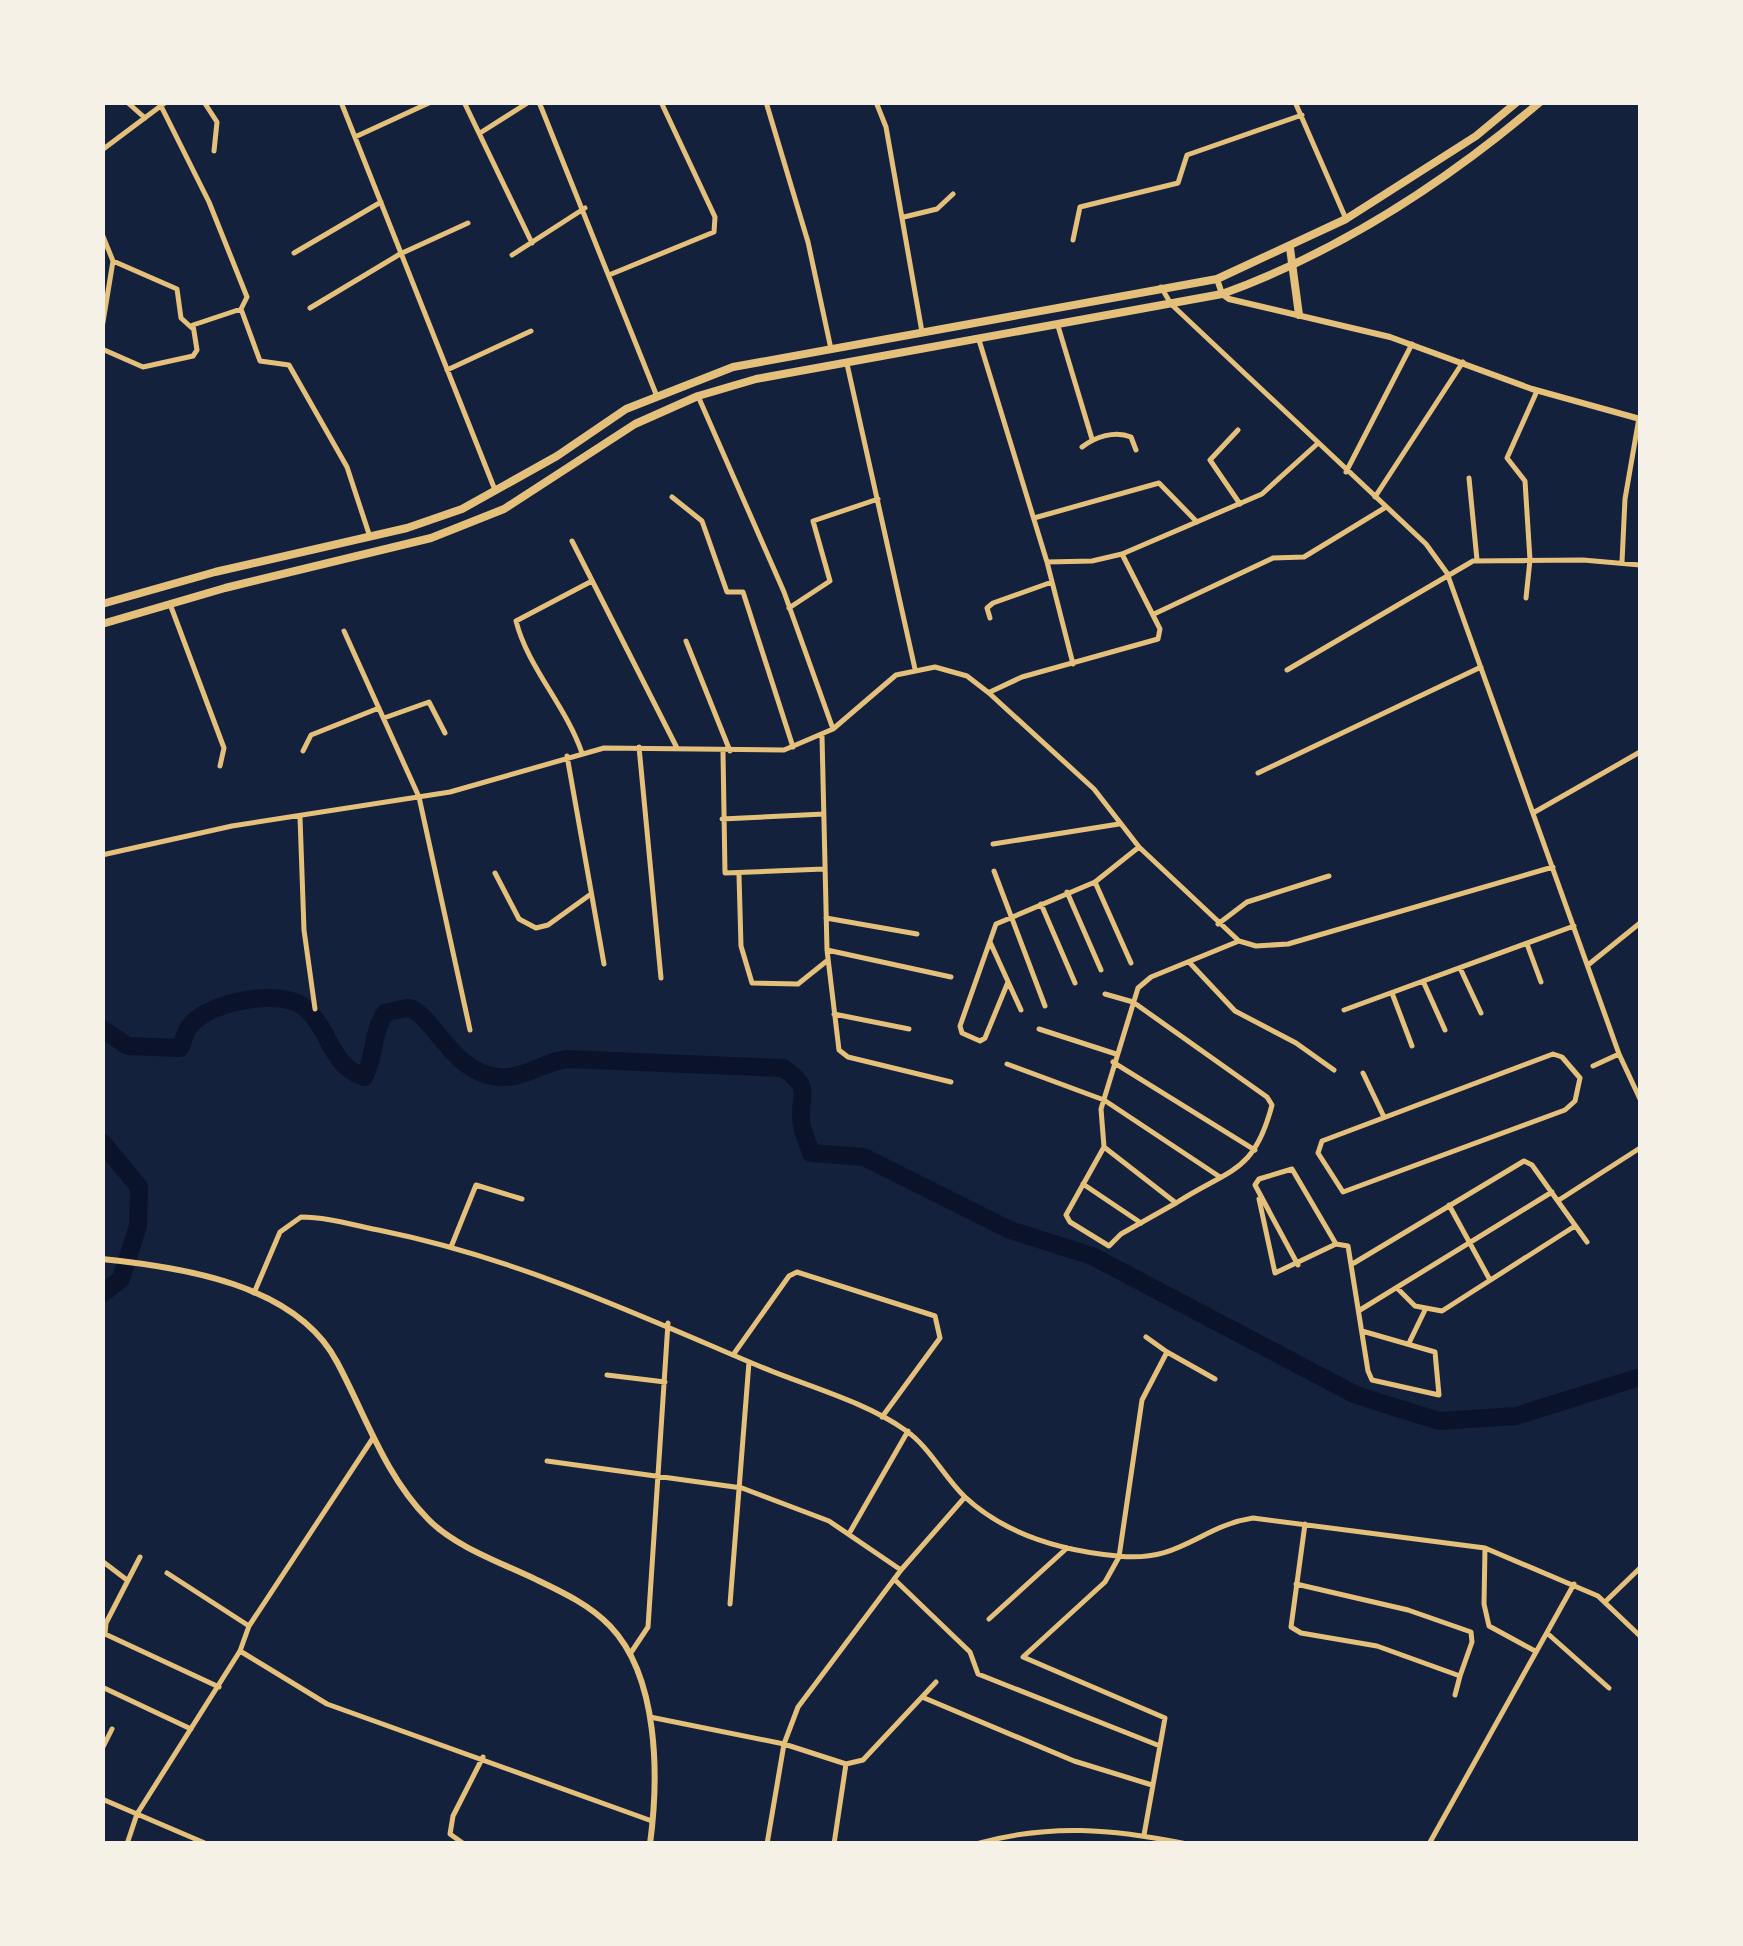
<svg xmlns="http://www.w3.org/2000/svg" width="1743" height="1946" font-family="'Source Sans 3',sans-serif">
<style>
.lines{fill:none;stroke-linecap:round;stroke-linejoin:round}
.river{stroke:#0b132b;stroke-width:18}
.minor{stroke:#e5c07b;stroke-width:5}
.tertiary{stroke:#e5c07b;stroke-width:6}
.primary{stroke:#e5c07b;stroke-width:8}
</style>
<rect width="100%" height="100%" fill="#14213d"/>
<g class="lines">
<path class="river" d="M102,1029l26,17 52,2c3,-7 5,-16 10,-22 17,-24 92,-39 115,-18 26,22 24,57 59,69 12,-22 7,-42 21,-64 6,-1 17,-5 23,-5 24,3 42,65 91,69 25,2 44,-15 68,-18l216,9c29,20 17,23 18,51 0,10 7,24 10,34l53,4 146,73 82,26 264,139 83,26 77,-5 124,-39
M102,1142l37,45 -1,39 -17,53 -19,15"/>
<path class="minor" d="M127,102l18,16
M204,102l13,20 -3,29
M341,102l154,388
M464,102l68,141
M539,102l117,292
M766,102l42,140 23,107
M876,102l10,25 36,205
M1295,102l51,117
M161,106l48,96 38,95 -6,12 19,52 29,4 58,102 23,70
M480,133l49,-31
M355,137l76,-35
M102,150l64,-48
M904,217l33,-8 16,-15
M102,234l11,27 -11,67
M1073,240l7,-33 98,-24 9,-28 115,-40
M294,253l87,-51
M512,255l73,-47
M113,261l64,28 4,29 11,10
M609,275l105,-43 1,-15 -54,-115
M1161,287l10,17 255,240 21,29 172,481 21,45
M310,308l90,-54 68,-31
M1058,326l34,113
M979,340l68,222 26,102
M102,349l41,18 50,-11 4,-6 -4,-25 48,-16
M847,364l68,305
M447,370l84,-39
M698,396l86,196 49,137
M1238,430l-28,30 30,44
M1082,447c13,-10 33,-17 49,-10l5,13
M1346,472l66,-128
M1469,478l8,82
M672,497l30,24 25,71h16l50,155
M1375,497l88,-135
M1034,518l125,-35 38,39
M572,541l104,205
M1047,562l45,-1 30,-7 140,-60 54,-49
M1622,562l3,-63 14,-81
M1526,598l4,-38 -5,-79 -18,-23 30,-67
M170,604l54,144 -4,18
M789,608l41,-27 -17,-60 65,-22
M1154,614l119,-56 31,-1 82,-50
M990,618l-3,-10 6,-5 59,-21
M344,631l75,166 51,233
M686,641l44,110
M1287,670l186,-109 110,-1 57,5
M990,692l32,-15 136,-38 2,-10 -38,-75
M384,718l45,-16 16,31
M822,736l5,214 12,100 9,7 103,25
M639,747l22,231
M303,751l8,-16 68,-27
M723,752l2,121 99,-4
M582,753c-17,-49 -54,-85 -66,-132l76,-40
M567,756l37,208
M1258,773l223,-106
M1533,813l107,-61
M300,817l4,113 11,79
M722,819l102,-5
M993,844l126,-20
M102,855l130,-29 218,-34 154,-44 180,2 49,-21 63,-54 39,-8 32,9 22,17 105,96 45,58 100,94 17,5 32,-2 265,-77
M994,871l51,135
M495,873l24,46 17,9 12,-3 43,-31
M739,875l2,71 11,37 46,1 30,-24
M1095,882l36,81
M1067,892l34,78
M1041,904l34,79
M826,918l91,16
M1218,924l29,-22 82,-26
M990,942l31,68
M1527,944l14,38
M827,950l124,27
M1189,962l46,49 61,32 38,27
M1588,965l52,-42
M1460,968l21,45
M1423,981l22,49
M1008,982l-23,56 -5,3 -18,-8 -2,-7 36,-102 99,-42 44,-35
M1392,993l20,53
M1344,1010l230,-84
M834,1014l75,15
M1039,1029l77,25
M1553,1054l9,3 18,21 -5,23 -10,9 -222,82 -25,-39 4,-12z
M1113,1062l142,88
M1007,1064l97,36 116,77
M1593,1066l26,-12
M1363,1073l21,44
M1104,1147l72,56c54,-35 78,-29 96,-98l-5,-8 -134,-95 -28,-8
M1083,1184l58,39
M1259,1199l16,74 61,-29 12,2 20,125 4,9 67,15 -4,-43 -73,-21
M1559,1200l81,-52
M1176,1203l-55,31 -12,12 -39,-24 -4,-7 38,-68 -3,-38 37,-121 13,-11 88,-36
M1449,1205l41,75
M451,1247l25,-62 46,14
M1354,1263l170,-102 8,4 55,77
M1298,1265l-43,-80 4,-6 33,-10 44,75
M1397,1288l18,18 27,5 133,-85
M254,1293l26,-61 21,-15c27,0 55,9 82,14 133,27 253,83 376,135 47,20 105,35 146,64 24,16 39,47 60,67 41,38 99,54 153,59 63,7 82,-30 135,-38l232,30 113,48 42,40
M1360,1310l192,-118
M1409,1343l16,-33
M1167,1352l48,27
M733,1355l56,-79 8,-4 138,44 5,22 -58,79
M607,1375l58,7
M547,1461l195,27 87,33 72,49
M1305,1524l-14,103 10,6 76,13 83,30 -5,19
M850,1532l58,-101
M1485,1548l-1,56 5,22 46,25
M140,1557l-34,66 -1,11 114,53
M102,1561l25,19
M167,1573l82,53
M894,1579l76,73 8,22 182,72
M1296,1584l112,26 63,22 1,10 -12,34
M1606,1601l34,-33
M730,1604l19,-242
M989,1619l78,-71
M1547,1633l62,55
M240,1651l9,-25 124,-188
M630,1654l18,-27 20,-304
M102,1687l89,42
M922,1697l14,-15
M650,1717l134,27 62,20 -12,80
M102,1749l10,-20
M846,1764l17,-4 59,-63 152,64 78,24
M102,1799l105,45
M1144,1835l21,-117 -142,-61 82,-75 14,-25 23,-157 25,-48 -21,-15
M127,1844l10,-30 103,-163 87,53 325,117
M464,1844l-14,-10 3,-18 30,-59
M767,1844l17,-100 14,-37 103,-137 64,-73
M976,1844c74,-21 137,-15 211,0
M1429,1844l145,-260"/>
<path class="tertiary" d="M1217,279l5,15 7,5 161,38 142,52 108,30
M102,1259c79,8 194,25 235,103 29,54 47,112 91,157 26,27 71,43 105,59 27,13 56,26 77,48 49,51 49,151 40,218"/>
<path class="primary" d="M1290,248l9,67
M102,604l113,-32 192,-44 55,-19 95,-53 69,-47 107,-42 484,-88 129,-60 130,-83 41,-34
M102,624l123,-36 206,-50 73,-29 131,-85 63,-28 58,-17 466,-85c116,-42 224,-112 318,-192"/>
</g>
<rect width="1743" height="1946" fill="none" stroke="#f6f1e7" stroke-width="210"/>
</svg>
